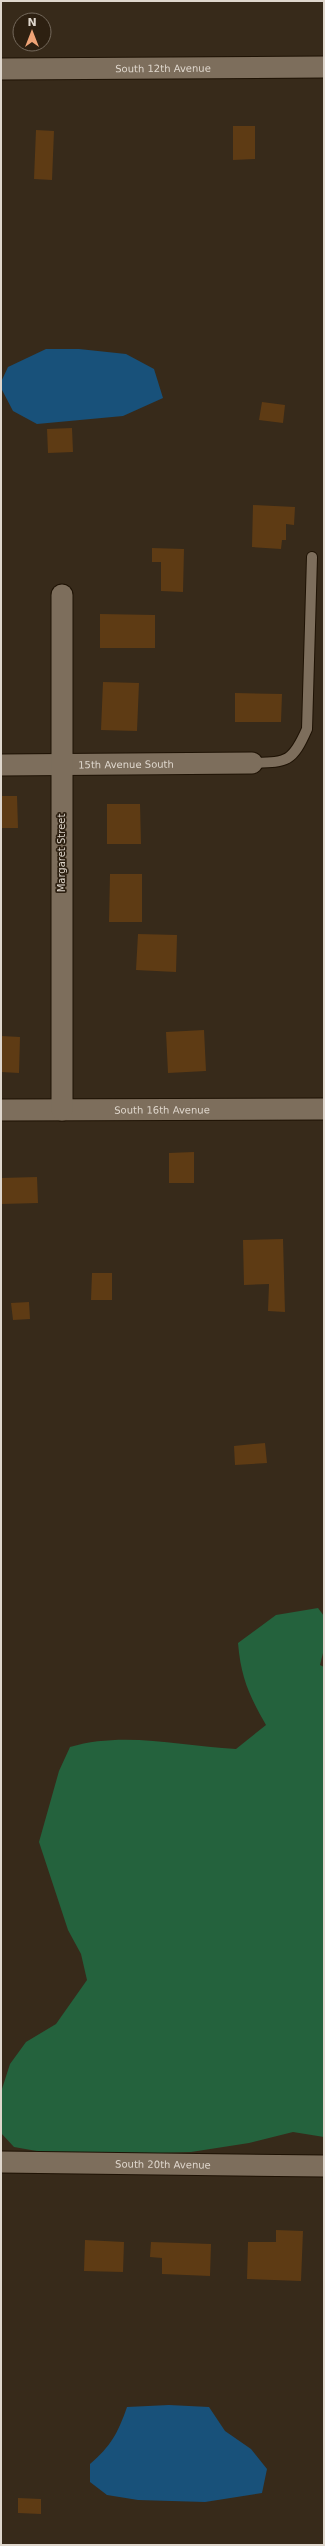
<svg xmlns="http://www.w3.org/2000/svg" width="325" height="2546" font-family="'DejaVu Sans',sans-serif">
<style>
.forest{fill:#24623d}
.water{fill:#18517a}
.building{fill:#5e3b14}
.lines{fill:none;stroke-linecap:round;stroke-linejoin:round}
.service-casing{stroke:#1e1204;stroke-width:12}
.minor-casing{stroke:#1e1204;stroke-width:23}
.service{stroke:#7d6e5c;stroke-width:10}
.minor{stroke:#7d6e5c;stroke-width:21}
.labels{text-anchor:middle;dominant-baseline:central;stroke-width:3.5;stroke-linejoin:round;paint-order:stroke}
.street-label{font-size:10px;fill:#dfd7cd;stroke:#2d2011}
</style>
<rect width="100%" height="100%" fill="#372a1a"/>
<path class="forest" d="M318,1608l6,8v33l-4,16 4,2v470l-31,-5 -44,11 -58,9 -126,4 -51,-9 -13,-14v-41l9,-28 16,-22 30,-18 31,-44 -6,-26 -13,-24 -29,-88 20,-71 11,-24c54,-16 111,-1 166,2l30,-24c-17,-30 -25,-47 -28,-82l38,-28z"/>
<path class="water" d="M46,349h33l47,5 28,15 9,29 -40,18 -86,8 -24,-13 -12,-23v-6l7,-15z
M169,2405l40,2 16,24 26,18 16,20 -5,24 -57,9 -67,-2 -31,-5 -17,-13v-18c21,-18 28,-31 37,-57z"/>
<path class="building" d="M233,126h22v33l-22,1z
M36,130l18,1 -2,49 -18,-1z
M262,402l23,3 -2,18 -24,-3z
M72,428l1,24 -25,1 -1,-24z
M253,505l42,2 -1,18 -8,-1v16h-4l-1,9 -29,-2z
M152,548l32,1 -1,43 -22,-1v-29h-9z
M100,614l55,1v33h-55z
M103,682l36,1 -2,48 -36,-1z
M235,693l47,1 -1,28h-46z
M1,796h16l1,32h-17z
M107,804h33l1,40h-34z
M110,874h32v48h-33z
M138,934l39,1 -1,37 -40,-2z
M204,1030l2,41 -38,2 -2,-41z
M1,1036l19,1 -1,36 -18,-1z
M194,1152v31h-25v-30z
M37,1177l1,26 -37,1v-26z
M283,1239l2,73 -17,-1 1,-27 -25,1 -1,-45z
M92,1273h20v27h-21z
M29,1302l1,17 -17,1 -2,-17z
M265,1443l2,20 -32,2 -1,-19z
M276,2230l27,1 -2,50 -54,-2 1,-37h28z
M85,2240l39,2 -1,30 -39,-1z
M151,2242l60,2 -1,32 -48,-2v-16l-12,-1z
M18,2498l23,1v15l-23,-1z"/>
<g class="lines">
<defs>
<path id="service" d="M252,763c35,-1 40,0 55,-34l5,-172"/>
<g id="minor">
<path id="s1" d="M1,69l323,-2"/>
<path id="s2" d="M1,765l251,-2"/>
<path id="s3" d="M1,1110l323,-1"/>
<path d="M62,1110v-515"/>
<path id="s4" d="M1,2162l323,4"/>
</g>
</defs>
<use href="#service" class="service-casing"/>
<use href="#minor" class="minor-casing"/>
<use href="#service" class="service"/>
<use href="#minor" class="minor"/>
</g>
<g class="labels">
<g class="street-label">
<text stroke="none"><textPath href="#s1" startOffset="162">South 12th Avenue</textPath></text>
<text stroke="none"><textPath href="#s2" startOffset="125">15th Avenue South</textPath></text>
<text transform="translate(61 853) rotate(-90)">Margaret Street</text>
<text stroke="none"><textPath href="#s3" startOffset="161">South 16th Avenue</textPath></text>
<text stroke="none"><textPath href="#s4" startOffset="162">South 20th Avenue</textPath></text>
</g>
</g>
<rect width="325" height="2546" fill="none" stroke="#dfd7cd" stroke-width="4"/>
<g transform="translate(32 32)"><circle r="19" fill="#2d2011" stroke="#74695c"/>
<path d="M0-3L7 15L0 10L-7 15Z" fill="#efa376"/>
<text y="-6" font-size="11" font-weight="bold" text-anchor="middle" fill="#dfd7cd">N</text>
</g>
</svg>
